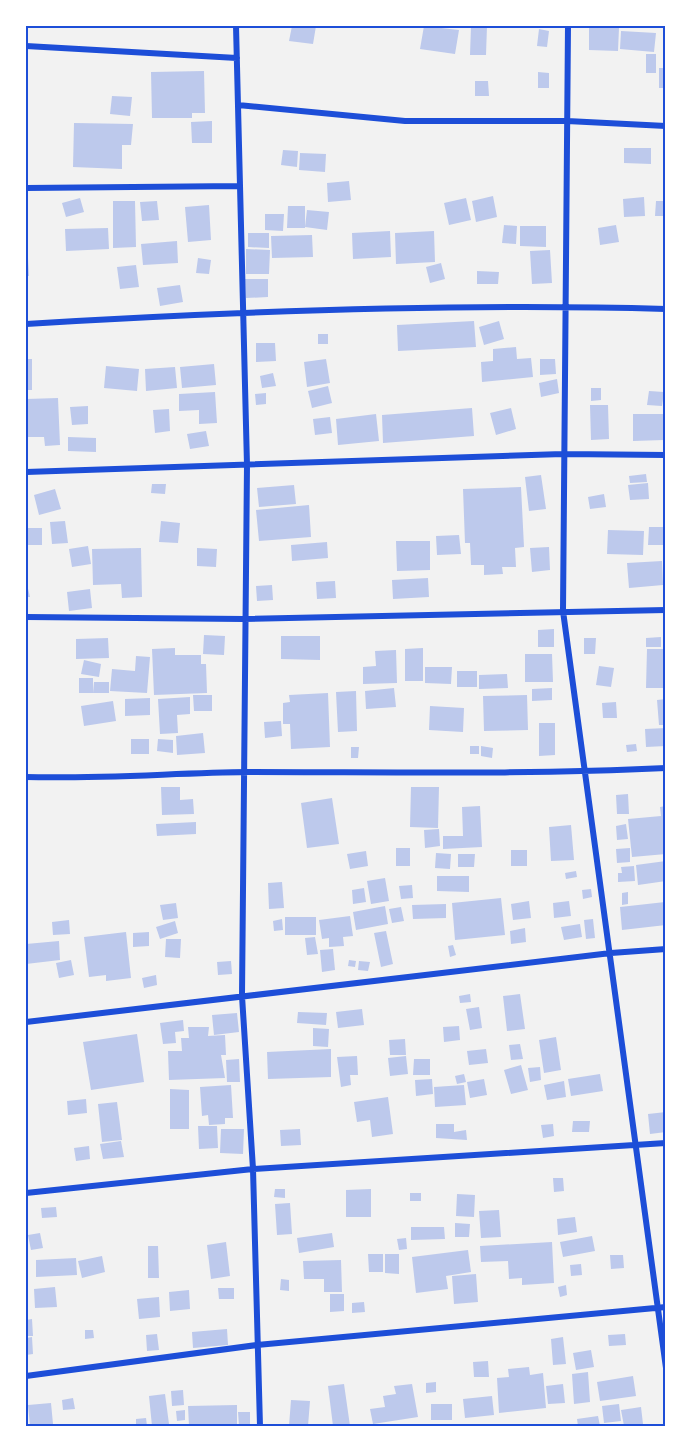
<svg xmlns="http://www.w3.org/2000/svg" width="691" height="1452" font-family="'Open Sans',sans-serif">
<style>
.building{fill:#bdc9ec}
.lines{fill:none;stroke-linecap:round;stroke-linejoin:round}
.minor{stroke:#1d4ed8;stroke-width:6}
.neatline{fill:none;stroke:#1d4ed8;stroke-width:2}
</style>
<rect width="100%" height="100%" fill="#f2f2f2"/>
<path class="building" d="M292,26h24l-3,18 -24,-3z
M424,26l35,4 -4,24 -35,-5z
M471,26h16l-1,29h-16z
M589,27l30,1 -1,23 -29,-1z
M539,29l10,2 -2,16 -10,-1z
M621,31l35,2 -2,19 -34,-3z
M646,54h10v19h-10z
M659,68h7v20h-7z
M204,71l1,42h-13v5h-40l-1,-46z
M538,72l11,1v15h-11z
M475,81h13l1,15h-14z
M112,96l20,1 -2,19 -20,-2z
M212,121v22h-20l-1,-21z
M74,123l59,1 -2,21h-9v24l-49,-2z
M624,148h27v16l-27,-1z
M283,150l15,1 -1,16 -16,-2z
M300,153l26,1 -1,18 -26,-2z
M349,181l2,19 -23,2 -1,-19z
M493,196l4,21 -21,5 -4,-21z
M644,197l1,19 -21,1 -1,-18z
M80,198l4,14 -18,5 -4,-14z
M466,198l5,22 -22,5 -5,-22z
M113,201h22l1,46 -23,1z
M157,201l2,19 -17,1 -2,-19z
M656,201h10v15h-11z
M209,205l2,35 -23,2 -3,-35z
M288,206h17v22h-18z
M307,210l22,2 -2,18 -22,-3z
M265,214h19l-1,17 -18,-1z
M504,225l13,1 -1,18 -14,-1z
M616,225l3,17 -19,3 -2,-17z
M520,226h26v21l-26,-1z
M108,228l1,21 -43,2 -1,-22z
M390,231l1,26 -38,2 -1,-26z
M434,231l1,31 -39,2 -1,-31z
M248,233h21v15l-21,-1z
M312,235l1,22 -41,1 -1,-22z
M177,241l1,22 -35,2 -2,-21z
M246,249l24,1 -1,24h-23z
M550,250l2,33 -20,1 -2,-33z
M26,258h2l1,18h-3z
M198,258l13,2 -2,14 -13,-1z
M441,263l4,16 -15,4 -4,-16z
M136,265l3,22 -19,2 -3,-22z
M477,271l22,1 -1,12h-21z
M245,279h23v18l-22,1z
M180,285l3,17 -23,4 -3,-18z
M474,321l2,26 -78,4 -1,-26z
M499,321l5,18 -20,6 -5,-18z
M318,334h10v10h-10z
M256,343h19l1,18 -20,1z
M516,347l1,12 14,-1 2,19 -51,5 -1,-20 12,-1v-12z
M26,359h6v31h-6z
M326,359l4,24 -23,4 -3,-25z
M540,359h15l1,15 -16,1z
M214,364l2,21 -34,3 -2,-21z
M106,366l33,3 -2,22 -33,-3z
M175,367l2,21 -31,3 -1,-22z
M273,373l3,13 -14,2 -2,-12z
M557,379l2,14 -18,4 -2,-14z
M328,386l4,17 -20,5 -4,-17z
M591,388h10v12l-10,1z
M649,391l15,1 -2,14 -15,-1z
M215,392l2,31 -18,1v-14l-20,1v-17z
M266,393v11l-10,1 -1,-11z
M58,398l2,47 -15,1 -1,-9h-18v-38z
M590,405h18l1,34 -18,1z
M88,406v18l-16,1 -2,-18z
M472,408l2,28 -91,7 -1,-28z
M511,408l5,21 -20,6 -6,-22z
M169,409l1,22 -15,2 -2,-23z
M376,414l3,27 -41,4 -2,-26z
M633,414h30l1,26 -31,1z
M330,417l2,16 -17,2 -2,-16z
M206,431l3,15 -19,3 -3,-15z
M68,437l28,1v14l-28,-1z
M646,474l1,8 -17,1 -1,-7z
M541,475l5,34 -17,2 -4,-34z
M648,483l1,16 -19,1 -2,-15z
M152,484h14l-1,10 -14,-1z
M294,485l2,19 -37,3 -2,-19z
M521,487l3,60 -9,1 1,19h-14l1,7 -19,1v-10h-13l-1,-22h-5l-2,-54z
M55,489l6,20 -22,6 -5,-20z
M604,494l2,13 -16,2 -2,-12z
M309,505l2,32 -52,4 -3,-31z
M65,521l3,22 -16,1 -2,-22z
M161,521l19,2 -2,20 -19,-1z
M649,527h17v18h-18z
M26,528h16v17h-16z
M608,530l36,1 -1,24 -36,-1z
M459,535l2,19 -24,1 -1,-19z
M396,541h34v29l-33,1z
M327,542l1,16 -36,3 -1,-16z
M88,546l3,18 -19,3 -3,-18z
M549,547l1,23 -18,2 -2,-24z
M141,548l1,49 -20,1 -1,-14 -28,1 -1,-36z
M197,548l20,1 -1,18 -19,-1z
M662,561l1,24 -34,3 -2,-25z
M428,578l1,19 -36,2 -1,-19z
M26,580l4,17h-4z
M335,581l1,17 -19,1 -1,-17z
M272,585l1,15 -16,1 -1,-15z
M90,589l2,19 -23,3 -2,-19z
M554,629v18h-16v-17z
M204,635l21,1 -1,19 -21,-1z
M281,636h39v24l-39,-1z
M661,637v10h-15v-9z
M108,638l1,20 -33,1v-20z
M584,638h12l-1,16h-11z
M175,648v7h26v9h5l1,29 -53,2 -2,-46z
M423,648v33h-18v-32z
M647,649h19l-1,39h-19z
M396,650l1,33 -34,1v-17l13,-1 -1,-15z
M525,654h27l1,28h-28z
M136,656l14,1 -3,36 -37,-2 2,-22 23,2z
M84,660l17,4 -2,13 -18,-3z
M599,666l15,2 -3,19 -15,-2z
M425,667h27l-1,17 -26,-1z
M457,671h20v16h-20z
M507,674l1,14 -29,1v-14z
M79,678h14v15h-14z
M94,682h15v11h-16z
M394,688l2,19 -30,2 -1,-18z
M552,688v12l-20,1v-12z
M356,691l1,40 -19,1 -2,-40z
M328,693l2,54 -39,2 -1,-25h-7v-21l7,-1 -1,-7z
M193,695h19v16h-18z
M527,695l1,35 -44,1 -1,-35z
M190,697v17l-13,1 1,18 -18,1 -2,-35z
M150,698v17l-25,1v-17z
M666,699v26h-7l-2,-25z
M113,701l3,20 -32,5 -3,-20z
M616,702l1,16h-14l-1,-15z
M430,706l34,2 -1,24 -34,-2z
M281,721l1,15 -17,2 -1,-16z
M539,723h16v32l-16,1z
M666,728v18l-20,1 -1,-18z
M203,733l2,20 -28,2 -1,-19z
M131,739h18v15h-18z
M158,739l15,1v13l-16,-2z
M636,744l1,7 -10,1 -1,-7z
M470,746h9v8h-9z
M481,746l12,2 -1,10 -11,-2z
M351,747h8l-1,11h-7z
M161,787h19v13l13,-1 1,15 -32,1z
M411,787h28l-1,41 -28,-1z
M628,794l1,20h-12l-1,-19z
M332,798l7,46 -32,4 -6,-45z
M480,806l2,41 -39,2v-13h20l-1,-29z
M666,806v48l-34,3 -4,-38 33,-3 -1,-9z
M196,822v12l-39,2 -1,-12z
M626,824l2,15 -11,1 -1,-14z
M571,825l3,35 -23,1 -2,-34z
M439,829l1,17 -15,2 -1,-18z
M396,848h14v18h-14z
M630,848v14l-13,1 -1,-14z
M511,850h16v16h-16z
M366,851l2,15 -18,3 -3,-15z
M436,853l15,1 -1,15 -15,-1z
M458,854h17l-1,13h-16z
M666,861v20l-28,4 -2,-20z
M634,866l1,15 -17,1v-9h4l-1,-6z
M576,871l1,6 -11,2 -1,-6z
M437,876h32v16l-32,-1z
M385,878l4,23 -18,3 -4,-23z
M282,882l2,26 -15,1 -1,-26z
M412,885l1,13 -12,1 -2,-13z
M364,888l2,14 -13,2 -1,-14z
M591,889l1,8 -9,2 -1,-9z
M628,892v12l-6,1v-12z
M501,898l4,37 -50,5 -3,-37z
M529,901l2,17 -18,2 -2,-16z
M569,901l2,15 -17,2 -1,-15z
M665,902l1,23 -44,5 -2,-23z
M176,903l2,15 -15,2 -3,-15z
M446,904v14l-33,1 -1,-14z
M385,906l3,18 -32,6 -3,-18z
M401,907l3,14 -12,2 -3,-14z
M350,916l3,20 -10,1 1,9 -15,1v-9l-7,1 -3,-19z
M285,917h31v18h-31z
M282,919l1,11 -9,1 -1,-10z
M593,919l2,19 -9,1 -2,-19z
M69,920l1,14 -17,1 -1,-13z
M175,921l3,12 -18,6 -4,-12z
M580,924l2,13 -18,3 -3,-13z
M525,928l1,14 -15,2 -1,-13z
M386,931l7,33 -12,3 -7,-34z
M126,932l5,46 -25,3v-6l-17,2 -5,-40z
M149,932v14l-16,1v-14z
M315,937l3,17 -11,1 -2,-17z
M166,939h15l-1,19 -15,-1z
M59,941l1,19 -34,4v-20z
M453,945l3,10 -6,2 -2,-11z
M333,949l2,21 -13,2 -2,-22z
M71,960l3,15 -15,3 -3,-15z
M349,960l7,1 -1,6 -7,-1z
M231,961l1,13 -14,1 -1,-13z
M359,961l11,1 -2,9 -10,-1z
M156,975l1,10 -13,3 -2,-10z
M470,994l1,8 -11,1 -1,-7z
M520,994l5,35 -18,2 -4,-35z
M479,1007l3,21 -12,2 -4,-21z
M362,1009l2,16 -26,3 -2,-16z
M298,1012l29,1 -1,12 -29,-2z
M237,1013l2,19 -25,3 -2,-20z
M183,1020l1,11 -9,1 1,11 -13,1 -3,-21z
M459,1026l1,14 -16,2 -1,-15z
M188,1027h21l-1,9 17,-1 1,20h-5l4,23 -56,2 -1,-29h14l-1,-13h8z
M313,1028l16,1 -1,18 -15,-1z
M137,1034l7,48 -53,8 -8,-48z
M556,1037l5,33 -17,3 -5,-33z
M405,1039l1,16h-16l-1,-15z
M520,1044l3,15 -12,1 -2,-15z
M331,1049v28l-63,2 -1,-27z
M486,1049l2,14 -19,2 -2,-14z
M357,1056l1,19h-8l1,10 -10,2 -4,-30z
M406,1056l2,18 -18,2 -2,-18z
M239,1059l1,23h-13l-1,-22z
M414,1059h16v16h-17z
M521,1065l7,25 -17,4 -7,-24z
M540,1067l1,13 -11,2 -2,-14z
M464,1074l2,8 -9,2 -2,-8z
M600,1074l3,17 -32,5 -3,-17z
M432,1079l1,15 -17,2 -1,-16z
M484,1079l3,16 -17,3 -3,-16z
M564,1081l2,16 -19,3 -3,-15z
M231,1085l2,33h-8v6l-16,1 -1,-10 -6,1 -2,-29z
M464,1085l2,20 -31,2 -1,-20z
M170,1089l19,1v39h-19z
M388,1097l5,37 -21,3 -2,-17 -13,2 -3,-20z
M86,1099l1,14 -19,2 -1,-14z
M117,1102l5,38 -20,2 -4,-38z
M666,1112v20l-16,2 -2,-20z
M573,1121h17l-1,11h-17z
M436,1124h18v8l12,-2 1,10 -31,-2z
M553,1124l1,12 -11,2 -2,-13z
M198,1126h19l1,22 -19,1z
M221,1129h23l-1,25 -23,-1z
M300,1129l1,16 -20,1 -1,-16z
M121,1141l3,16 -21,2 -3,-15z
M89,1146l1,13 -14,2 -2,-13z
M553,1178h10l1,13 -10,1z
M275,1189h10v9l-11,-1z
M371,1189v28h-25v-27z
M410,1193h11v8h-11z
M457,1194l18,1 -1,22 -18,-1z
M290,1203l2,31 -15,1 -2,-31z
M56,1207l1,10 -15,1 -1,-10z
M499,1210l2,27 -20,1 -2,-27z
M575,1217l2,15 -19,3 -1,-16z
M455,1223l15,1 -1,13h-14z
M411,1227h33l1,12 -34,1z
M40,1233l3,15 -12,2 -3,-15z
M332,1233l2,14 -35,6 -2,-15z
M592,1236l3,15 -32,6 -3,-15z
M406,1238l1,11 -8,1 -2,-11z
M226,1242l4,34 -19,3 -4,-34z
M552,1242l2,41 -32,2v-7l-13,1 -1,-18 -27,1 -1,-16z
M148,1246h10l1,32h-11z
M468,1250l3,22 -25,4 2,13 -32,4 -4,-36z
M368,1254h15v18h-14z
M385,1254h14v20l-14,-1z
M610,1255h13l1,13 -13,1z
M102,1256l3,16 -23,6 -4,-17z
M76,1258l1,17 -41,2v-17z
M341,1260l1,32h-18v-13h-20l-1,-18z
M581,1264l1,11 -11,1 -1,-11z
M476,1274l2,28 -24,2 -2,-28z
M281,1279l8,1v11l-9,-1z
M566,1285l1,10 -7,2 -2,-10z
M55,1287l2,20 -22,1 -1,-19z
M218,1288h16v11h-15z
M189,1290l1,19 -20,2 -1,-19z
M330,1294h14v17l-14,1z
M159,1297l1,20 -21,2 -2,-20z
M364,1302l1,10 -13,1v-10z
M32,1319l1,17h-7v-16z
M227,1329l1,16 -35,3 -1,-16z
M85,1330h8l1,8 -9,1z
M157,1334l2,16 -12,1 -1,-16z
M625,1334l1,11 -17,1 -1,-11z
M32,1337l1,17 -7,1v-17z
M563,1337l3,27 -13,1 -2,-26z
M591,1350l3,17 -18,3 -3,-17z
M488,1361l1,16h-15l-1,-15z
M529,1367l1,8 13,-2 3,35 -47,5 -2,-35 12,-1 -1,-8z
M588,1372l2,30 -16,2 -2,-30z
M633,1376l3,20 -36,5 -3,-19z
M436,1382v10l-10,1v-10z
M344,1384l6,42h-17l-5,-40z
M412,1384l6,33 -45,7 -3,-15 15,-2 -2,-11 13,-2 -2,-8z
M563,1384l2,19 -17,1 -2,-18z
M183,1390l1,15 -12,1 -1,-15z
M165,1394l4,30 -17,2 -3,-30z
M492,1396l2,19 -29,3 -2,-19z
M73,1398l2,11 -12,1 -1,-10z
M291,1400l19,1 -2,25h-19z
M51,1403l2,21 -23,2 -2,-21z
M431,1404h21v16h-21z
M619,1404l2,17 -17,2 -2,-17z
M237,1405v21h-48l-1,-20z
M641,1407l2,17 -19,2 -3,-16z
M185,1410v10l-8,1 -1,-10z
M238,1412h12v14h-11z
M598,1416l2,10h-22l-1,-7z
M146,1418l1,8h-11v-7z"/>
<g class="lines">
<path class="minor" d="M236,26l11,439 -5,531 11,173 7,257
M568,26l-5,585 103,757
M26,46l211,12
M238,105l167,16h162l99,5
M26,188l214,-2
M26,324c213,-13 426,-21 640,-15
M26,472l537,-18 103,1
M26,617l218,2 422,-9
M26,777c74,2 148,-4 222,-5 139,0 278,3 418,-4
M26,1022l585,-69 55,-4
M26,1193l227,-24 413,-26
M26,1376l231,-31 409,-38"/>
</g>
<rect width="691" height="1452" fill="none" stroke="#ffffff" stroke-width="54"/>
<rect x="27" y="27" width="637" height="1398" class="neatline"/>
</svg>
